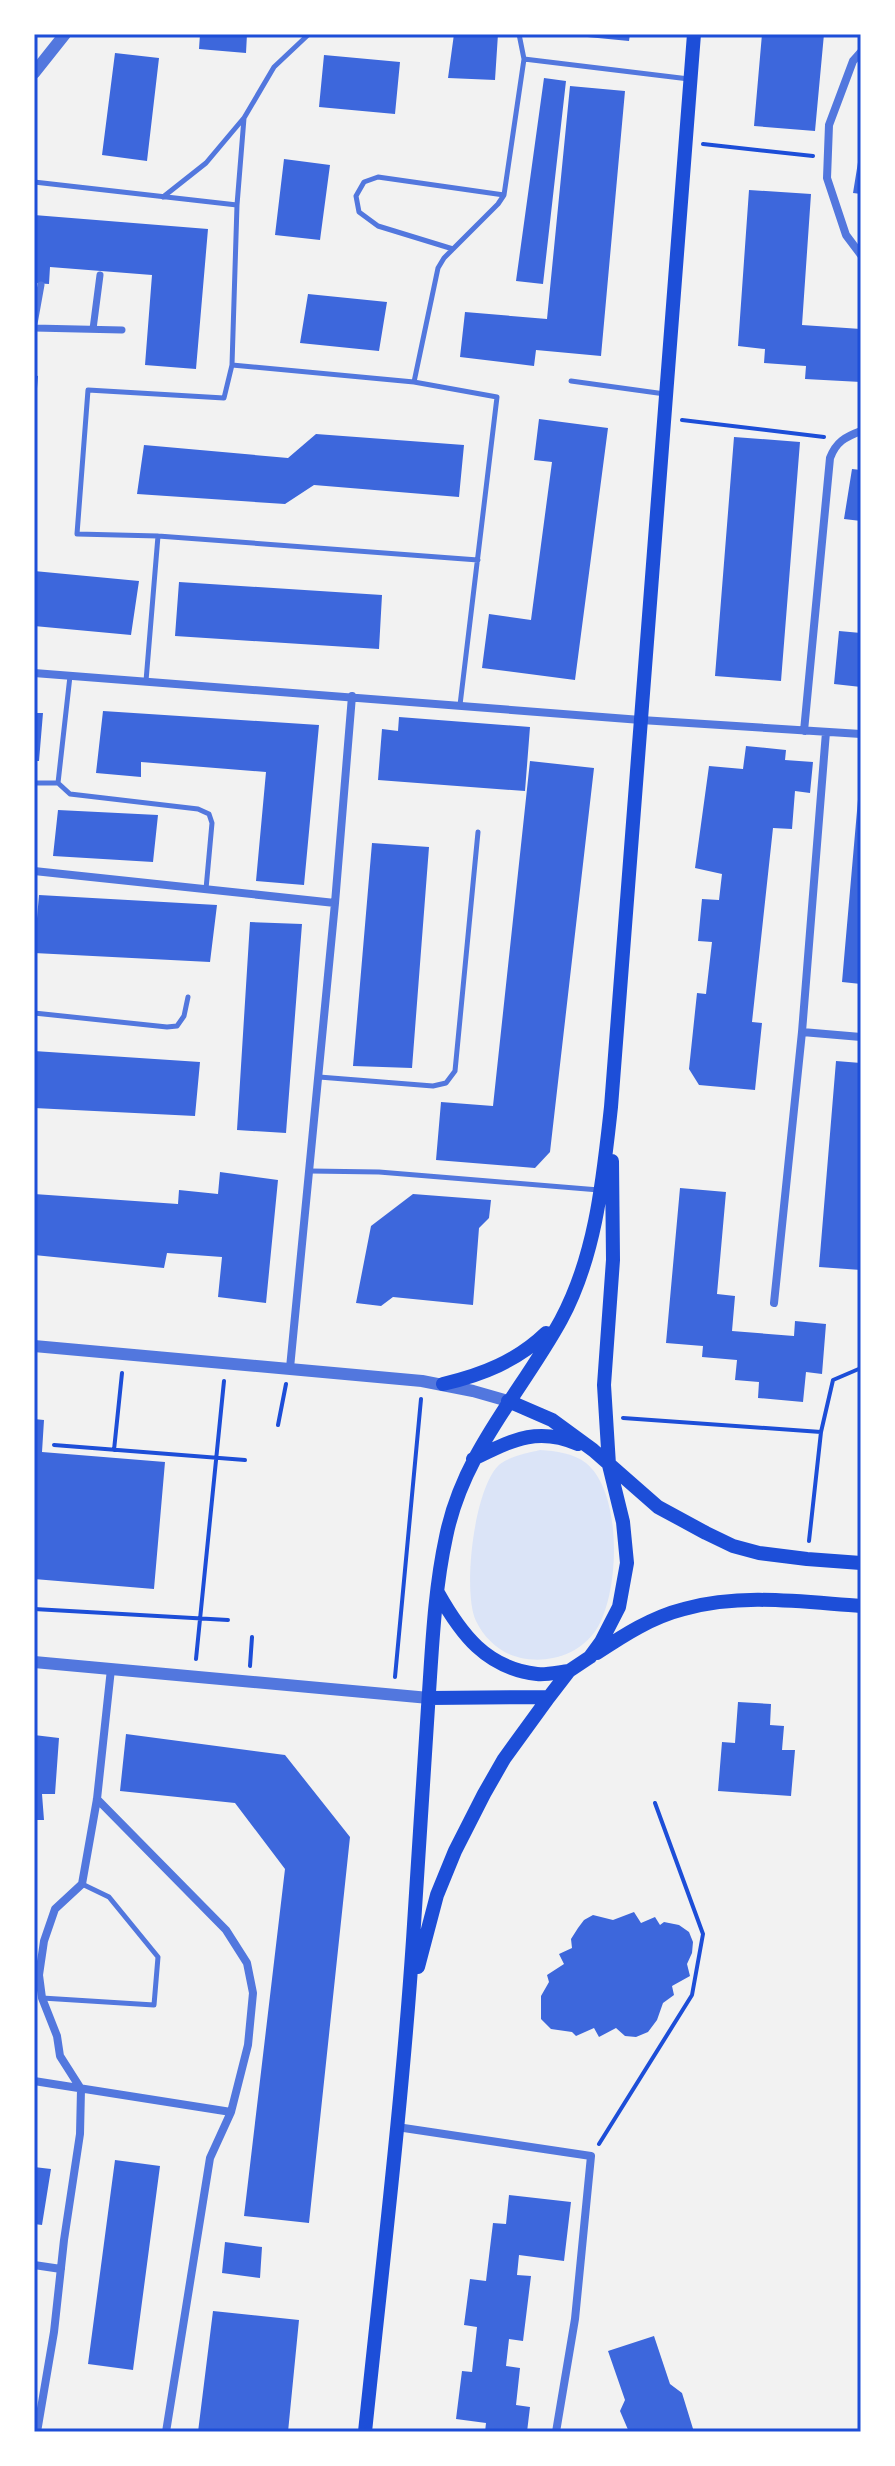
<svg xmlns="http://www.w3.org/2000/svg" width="895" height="2466" font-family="Lora,serif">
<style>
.green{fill:#dbe4f7}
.building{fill:#3d67dc}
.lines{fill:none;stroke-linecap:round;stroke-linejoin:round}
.path{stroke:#1d4ed8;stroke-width:4}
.service{stroke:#5277de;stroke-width:5}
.pedestrian{stroke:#5277de;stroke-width:7}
.minor{stroke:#5277de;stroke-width:8}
.tertiary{stroke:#5277de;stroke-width:12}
.secondary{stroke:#1d4ed8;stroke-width:14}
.neatline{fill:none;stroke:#1d4ed8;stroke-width:3}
</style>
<rect width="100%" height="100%" fill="#f2f2f2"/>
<path class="green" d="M540,1450c16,1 33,3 46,13 37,30 34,130 10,167 -16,24 -47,34 -75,28 -19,-4 -36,-18 -45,-37 -14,-29 -2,-135 24,-157 11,-8 27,-11 40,-14z"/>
<path class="building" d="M200,34h47l-1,19 -47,-4z
M454,34h44l-3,46 -47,-2z
M577,34h53l-1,7 -52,-5z
M762,34h62l-9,97 -61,-5z
M115,53l44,5 -12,103 -45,-6z
M324,55l76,7 -5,52 -76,-7z
M544,78l22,3 -23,203 -27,-3z
M570,86l55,5 -24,265 -65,-6 -2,16 -74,-9 5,-45 82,7z
M859,156l2,1v37l-8,-1z
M284,159l46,6 -10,75 -45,-5z
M749,190l62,4 -9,131 59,4v53l-56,-3 1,-13 -42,-3 1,-14 -27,-3z
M34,215l174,14 -12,140 -51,-4 7,-90 -102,-8 -1,17 -15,-1z
M308,294l79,8 -8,49 -79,-8z
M34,375l4,1 -2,25h-2z
M539,419l69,9 -33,252 -93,-12 7,-54 42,6 21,-158 -18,-2z
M316,434l148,11 -5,52 -145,-12 -29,19 -148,-10 7,-49 144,13z
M734,437l66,5 -19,239 -66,-5z
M852,469l9,1v51l-17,-2z
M34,571l105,10 -8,54 -97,-9z
M179,582l203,13 -3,54 -204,-13z
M839,631l22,2v54l-27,-3z
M103,711l216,14 -15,160 -48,-4 10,-109 -125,-10v15l-45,-4z
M34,713h9l-4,48h-5z
M399,717l131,10 -5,64 -147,-11 4,-51 16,2z
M746,746l40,4 -1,10 28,2 -3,31 -15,-2 -3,38 -19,-1 -21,194 10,1 -7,67 -56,-5 -10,-16 8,-76 9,1 6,-52 -14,-1 4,-42 17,1 3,-26 -27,-6 14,-102 34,3z
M530,761l64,7 -44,384 -15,16 -99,-8 5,-58 52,4z
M859,788h2v196l-19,-2z
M58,810l100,5 -5,47 -100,-6z
M372,843l57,4 -17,221 -59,-2z
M39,895l178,10 -7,57 -176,-9z
M250,922l52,2 -16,209 -49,-3z
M34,1051l166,11 -5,54 -161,-8z
M836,1061l25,2v207l-42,-3z
M220,1172l58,8 -12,123 -48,-6 4,-40 -55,-4 -3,15 -130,-13v-61l144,10 1,-14 39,4z
M680,1188l46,4 -9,102 18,2 -3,35 62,5 1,-15 31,3 -4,50 -16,-2 -3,30 -45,-4 1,-16 -24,-2 2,-20 -35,-3 1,-11 -37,-3z
M413,1194l78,6 -2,18 -10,10 -6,77 -80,-8 -12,9 -25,-3 15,-77z
M34,1419l10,1 -2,32 123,10 -11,127 -120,-10z
M738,1702l33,2 -1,21 14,1 -2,24h13l-4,46 -73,-5 4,-49 13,1z
M126,1734l159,21 65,82 -41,386 -65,-7 41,-347 -50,-66 -115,-12z
M34,1735l25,3 -4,56h-13l2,26h-10z
M634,1912l7,11 14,-6 5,8 4,-3 15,3 10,7 4,10 -1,11 -5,11 3,12 -18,10 2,9 -11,8 -6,17 -9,12 -12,5 -11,-1 -9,-8 -17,9 -5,-9 -18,8 -4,-4 -21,-3 -10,-10v-23l8,-14 -2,-7 17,-11 -5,-10 13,-6 -1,-9 7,-11 6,-8 9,-5 20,5z
M115,2160l45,6 -27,204 -45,-6z
M34,2167l17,2 -9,56 -8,-1z
M509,2195l62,7 -7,59 -45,-6 -2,20 14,1 -8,65 -14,-2 -3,27 14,2 -4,37 14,2 -3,25h-42l1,-9 -30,-4 6,-48 10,1 5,-45 -13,-2 6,-46 16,2 7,-58 13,1z
M225,2242l37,5 -2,31 -38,-5z
M213,2311l86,9 -11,112h-90z
M654,2336l16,48 12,9 12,39h-65l-9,-21 5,-11 -17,-49z"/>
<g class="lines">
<path class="path" d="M703,144l110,12
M682,420l142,17
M623,1418l198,14
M278,1425l8,-41
M54,1445l191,15
M114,1450l8,-77
M809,1541l12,-109 12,-52 28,-12
M34,1609l194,11
M196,1659l28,-278
M250,1666l2,-29
M395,1677l26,-278
M599,2144l93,-149 11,-61 -48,-131"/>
<path class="service" d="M519,34l5,25
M34,182l203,23 7,-87 30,-51 35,-33
M163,197l43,-34 37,-44
M237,205l-5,160 182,17 24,-114 6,-10 54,-54 6,-9 20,-136 165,20
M453,249l-75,-23 -19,-14 -3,-16 8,-14 14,-5 126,18
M232,365l-8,33 -136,-8 -11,144 81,2 320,24
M571,381l94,13
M414,382l83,15 -37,308
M146,681l12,-145
M34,783h24l12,-107
M58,783l12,11 128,15 11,5 3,9 -6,66
M34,1013l133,14 10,-1 7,-10 4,-19
M319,1077l114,9 13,-3 9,-12 23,-239
M310,1171l69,1 220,18
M42,1998l112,7 4,-48 -49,-60 -27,-13"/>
<path class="pedestrian" d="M34,324l7,-39
M34,328l88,2
M93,329l7,-54"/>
<path class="minor" d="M861,52l-8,9 -24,64 -2,53 19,57 15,20
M34,673l607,47 220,14
M804,731l26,-273c6,-16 15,-21 31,-27
M34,871l301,32
M802,1032l59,5
M774,1303l28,-271 24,-300
M290,1368l45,-465 17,-207
M97,1799l129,131 21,33 6,30 -5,52 -17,67 -21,46 -44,274
M34,2081l197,31
M397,2127l194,29 -16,163 -19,113
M34,2265l27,4
M37,2432l17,-100 10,-92 16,-106 1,-45 -21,-33 -3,-20 -15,-38 -3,-23 5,-34 11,-32 27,-25 15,-85 14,-130"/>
<path class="tertiary" d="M34,73l31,-39
M34,1346l388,35 51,10 35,10
M34,1662l395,36"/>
<path class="secondary" d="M443,1384c39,-9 74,-23 103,-51
M508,1401l44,19 41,30 65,57 48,26 27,13 26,7 48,6 54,4
M473,1459c38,-18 63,-33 105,-15
M438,1593c23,41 48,75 99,81 10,1 22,-2 32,-3
M597,1653c27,-18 55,-36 87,-44 58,-16 118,-7 177,-3
M429,1698l120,-1
M418,1967l19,-72 18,-44 29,-57 20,-35 45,-62 20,-26 21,-14 11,-15 18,-35 8,-44 -4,-41 -14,-57 -5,-80 9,-125 -1,-99
M365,2432c17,-164 37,-328 48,-492 5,-78 10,-155 15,-233 4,-56 6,-115 18,-170 17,-85 75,-144 115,-217 35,-65 42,-141 50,-213l83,-1073"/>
</g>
<rect width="895" height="2466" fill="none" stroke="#ffffff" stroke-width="72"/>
<rect x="36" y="36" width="823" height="2394" class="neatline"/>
</svg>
